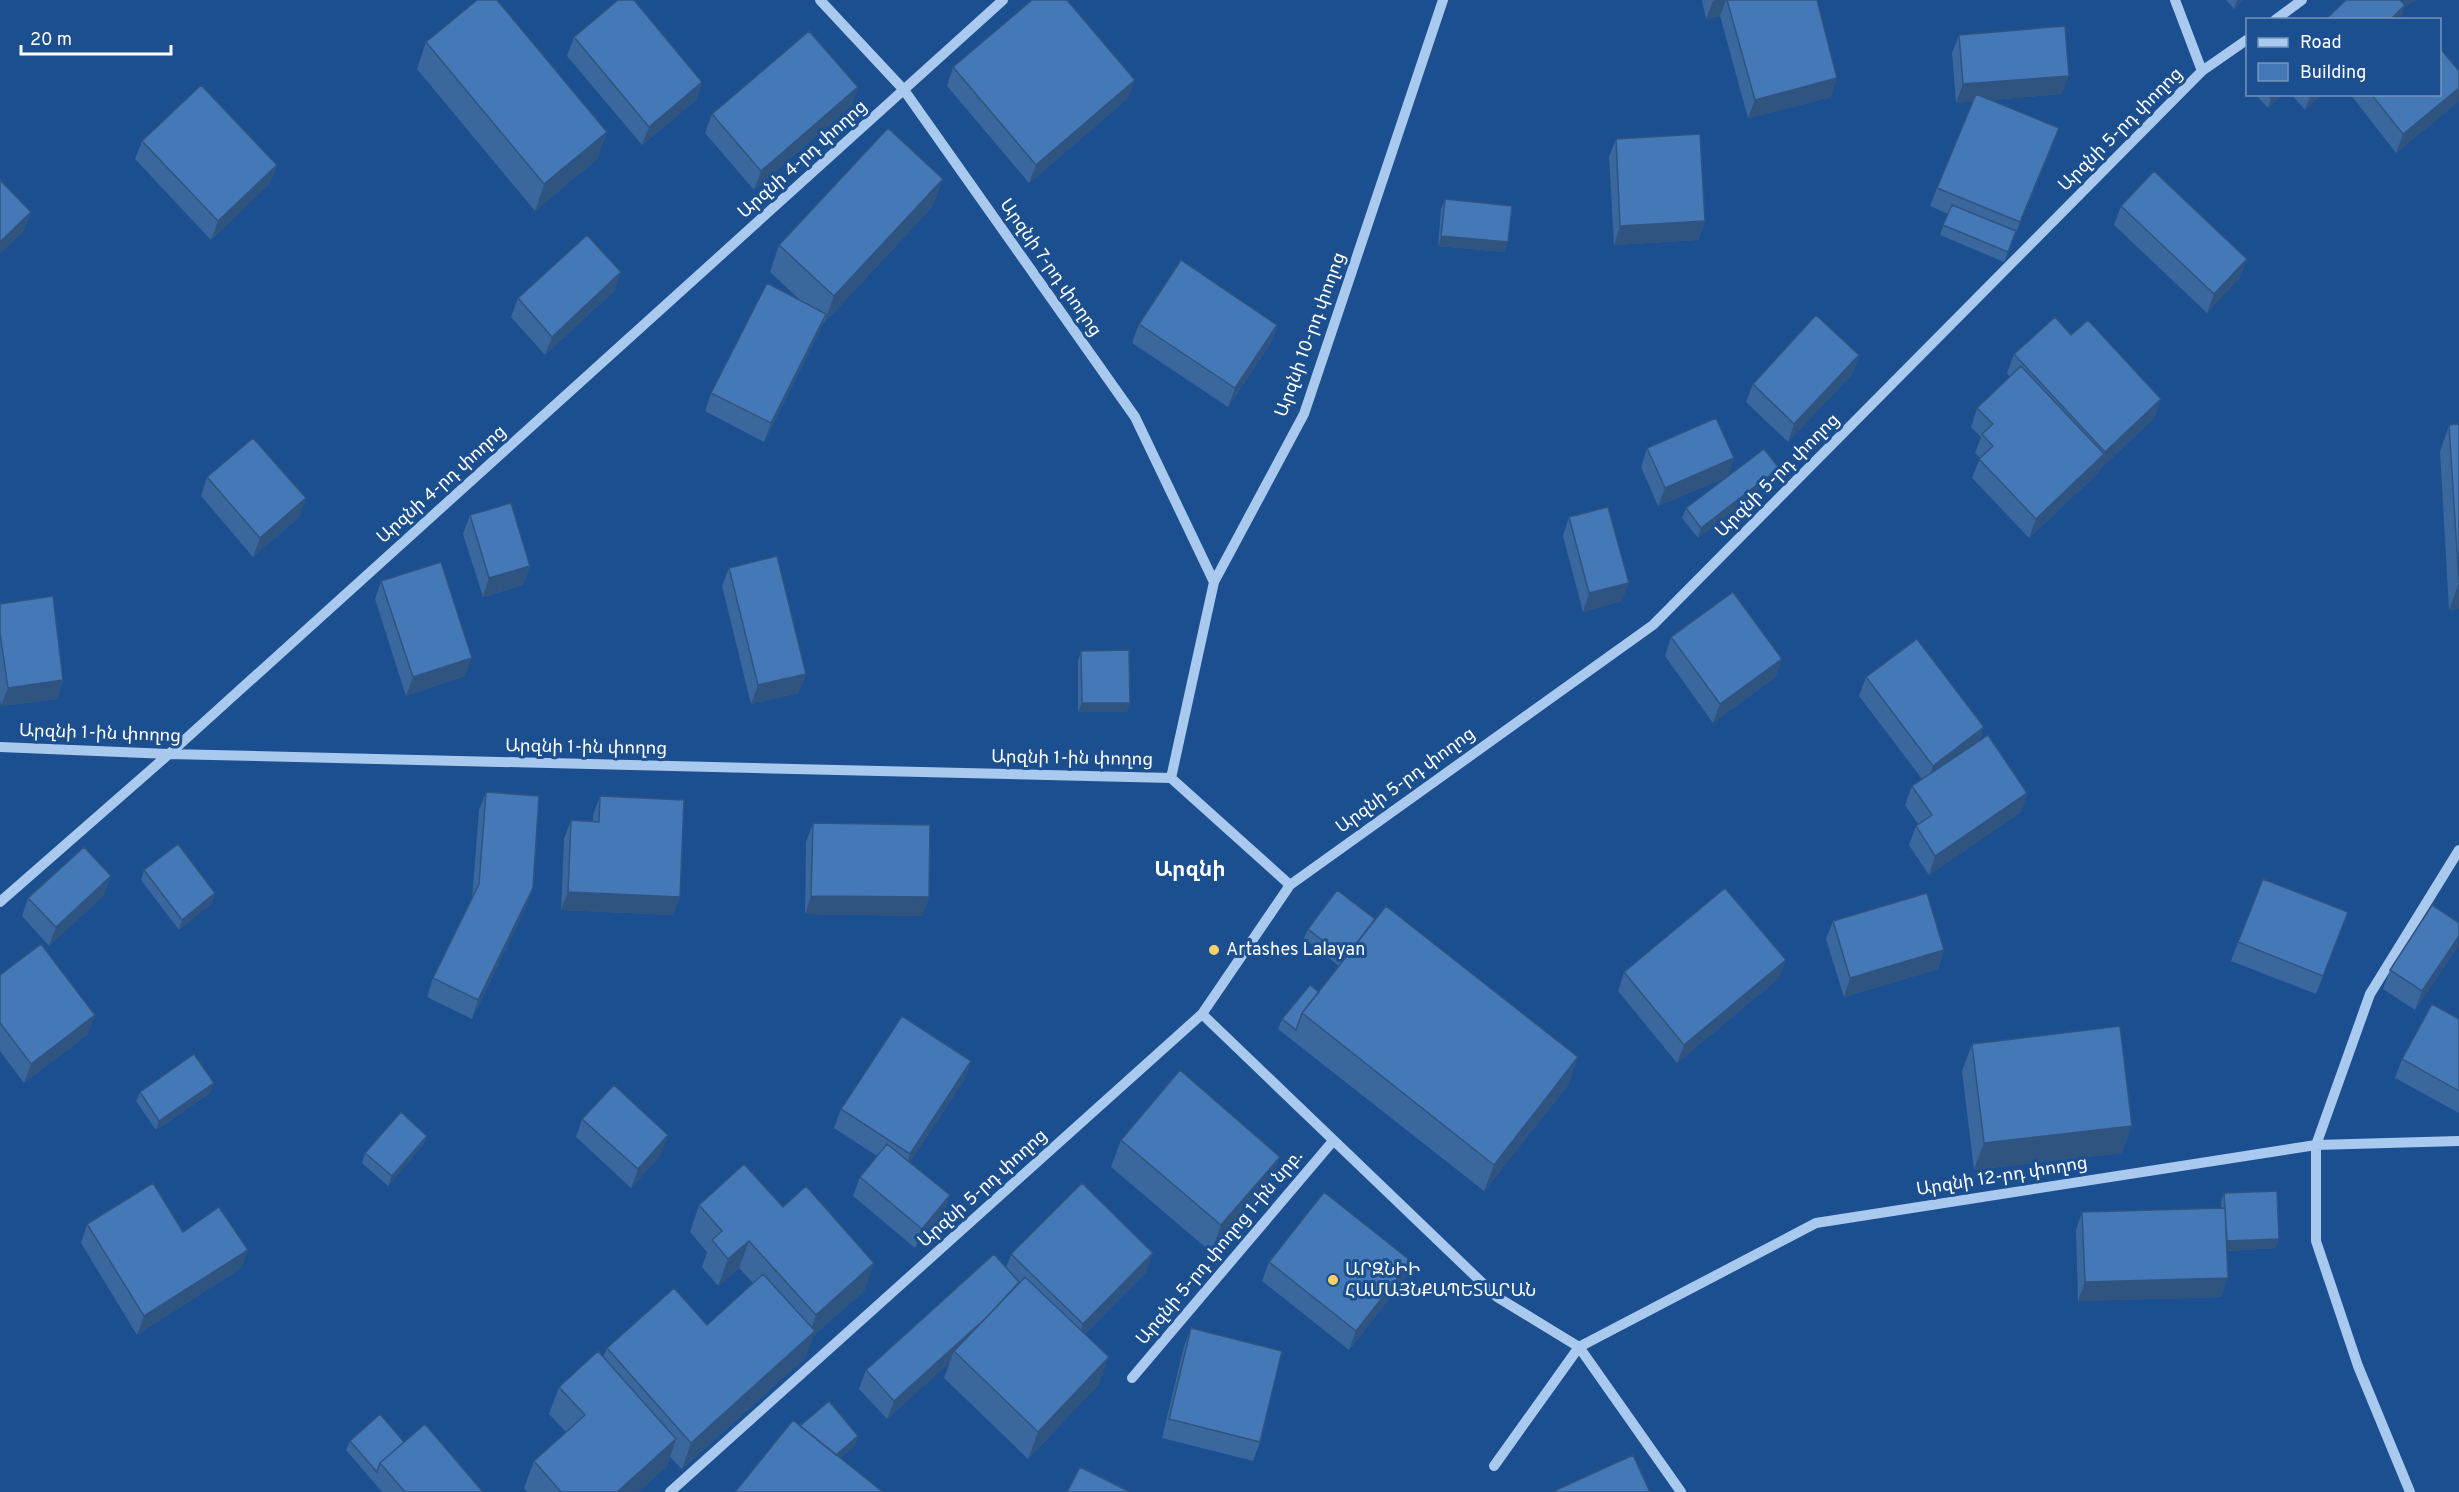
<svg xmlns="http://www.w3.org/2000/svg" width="2459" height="1492" font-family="Overpass,'Noto Sans Armenian',sans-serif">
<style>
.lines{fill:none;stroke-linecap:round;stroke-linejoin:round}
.minor{stroke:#a9c9ee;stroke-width:10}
.wall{fill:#3a679d}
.shaded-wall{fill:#305480}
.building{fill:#4478b7;stroke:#305480;stroke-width:1.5}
.poi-dot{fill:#ffd166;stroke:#1b4f8f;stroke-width:2}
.labels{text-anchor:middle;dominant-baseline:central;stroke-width:6;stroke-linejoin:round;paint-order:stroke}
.street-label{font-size:18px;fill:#fff;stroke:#1b4f8f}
.poi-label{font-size:18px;fill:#fff;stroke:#1b4f8f;text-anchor:start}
.quarter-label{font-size:21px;font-weight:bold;fill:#fff;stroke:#1b4f8f}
</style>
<rect width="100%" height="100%" fill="#1b4f8f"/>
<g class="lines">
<path class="minor" d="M820,0l84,90 231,327 79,165
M2175,0l27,71
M2275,20l27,-20
M0,747l169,7 1002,24
M1171,778l119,107 363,-260 549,-554 46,-32
M1171,778l43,-196 90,-168 139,-414
M0,902l169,-148 834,-754
M1202,1014l295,283 82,50 102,145
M1132,1378l201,-237
M1494,1466l85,-119 237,-124 500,-78 143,-4
M670,1492l532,-478 88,-129
M2410,1492l-52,-126 -42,-125v-96l54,-151 89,-144"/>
</g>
<path class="wall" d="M1702,0h115l14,97 -83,21 -28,-102 -14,3z
M2226,0h17l-9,9z
M1959,35l103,59 -71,6 61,47 -48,115 -64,-27 8,-21 -18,-8 7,-18 36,-87 -17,2 -4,-50z
M574,37l128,45 -6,18 -54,45 -75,-89z
M426,42l181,90 -10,27 -62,52 -118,-142z
M953,67l175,31 -99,85 -82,-97z
M2459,71v30l-63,52 -46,-59h89z
M858,87l-7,19 -97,84 -49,-57 7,-19z
M2255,94h27l-14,14z
M2291,94h31l-17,16z
M1616,139l89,82 -7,19 -84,5 -5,-88z
M142,141l135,24 -7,18 -59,57 -76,-81z
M1445,199l60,53 -67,-6 3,-37z
M933,206l-109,117 -1,-1 -4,10 -55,110 -59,-31 6,-18 90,-92 -31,-29 9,-27z
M2121,206l119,71 -33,36 -93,-88z
M621,272l-7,19 -69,64 -34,-38 7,-19z
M1139,324l138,1 -7,19 -42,63 -96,-64z
M2071,335l90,64 -7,19 -55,52 -1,3 -69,65 -57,-60 8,-20 -5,-5 6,-16 -10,-10 6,-19 33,-31 -3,-4 7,-19z
M1859,355l-7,19 -64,68 -42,-40 7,-18z
M2459,424v185l-10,1 -9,-158 9,-27z
M1647,448l87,10 -7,19 -69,29 -17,-39z
M1779,468l-4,10 -77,60 -16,-20 4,-10z
M207,477l99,21 -7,19 -46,40 -52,-61z
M470,515l60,51 -7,19 -40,12 -20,-63z
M1569,517l53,84 -39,11 -20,-76z
M729,568l70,125 -48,11 -29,-118z
M381,581l84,95 -59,20 -31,-97z
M0,604l63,76 -6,19 -56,7 -1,-6z
M1671,637l111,22 -7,18 -62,46 -48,-67z
M1081,651l46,61h-49v-51z
M1866,677l118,50 -5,14 48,52 -6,19 -92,63 -20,-30 7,-19 2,-2 -13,-19 7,-19 10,-7 -63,-83z
M486,792l47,96 -7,19 -54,112 -45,-22 6,-19 39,-80 7,-88z
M600,796l73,119 -112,-5 3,-71 7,-19 22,1v-6z
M813,823l116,74 -7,19 -117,-2 1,-72z
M144,870l71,23 -3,10 -33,27 -38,-50z
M111,876l-7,19 -55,51 -27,-30 6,-18z
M2348,912l-32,82 -85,-33 7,-19z
M1833,921l111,29 -6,19 -94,28 -18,-58z
M1308,929l261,155 -85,107 -206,-162 4,-10 37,-27 20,-26 -35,-28z
M2458,946l-43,64 -32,-21 7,-19z
M1786,960l-7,18 -102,85 -59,-72 6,-19z
M0,975l88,59 -64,49 -24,-32z
M2459,1019v94l-64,-35 7,-19z
M1972,1044l150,109 -148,17 -12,-99z
M971,1061l-7,19 -54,82 40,33 -7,19 -28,34 -62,-52 7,-19 17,-21 -43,-28 7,-19z
M214,1083l-4,10 -54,37 -20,-29 4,-9z
M582,1119l79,35 -30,34 -55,-51z
M427,1136l-4,9 -35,41 -26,-23 3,-10z
M1121,1140l159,17 -10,27 -59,68 -100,-85z
M2224,1193l52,55 -49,3 -6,46 -143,4 -2,-71 6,-18 139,-4v-6z
M699,1205l84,2 82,83 -51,45 -9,23 -123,111 -12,-12 -3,9 -29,26h-111l-3,-4 10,-27 32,-29 -17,-18 10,-27 44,-30 4,-9 100,-23 46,-42 -14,-15 -21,18 -16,-19 5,-15 -17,-20z
M87,1224l96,8 65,18 -7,18 -104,67 -56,-92z
M1011,1254l135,18 -61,62 14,50 -71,75 -84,-81 6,-16 -63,57 -28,-30 7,-19 140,-102z
M1411,1261l-7,19 -55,70 -87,-69 7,-19z
M1191,1328l69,114 -7,19 -91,-23 22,-92z
M350,1441l54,1 79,50h-101l-36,-42z"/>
<path class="shaded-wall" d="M1716,0h10l-6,16 -14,3 7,-18z
M2237,0h6l-9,9z
M2404,0h12l-12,8 -4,12h-10l11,-11z
M2069,76l-7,18 -106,9 7,-19z
M1837,78l-6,19 -83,21 7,-18z
M1135,80l-7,18 -99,85 7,-18z
M702,82l-6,18 -54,45 7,-18z
M858,87l-7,19 -97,84 7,-19z
M2459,88v13l-63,52 7,-19z
M2275,94h7l-14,14 3,-10z
M2311,94h11l-17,16z
M2059,128l-7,19 -48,115 16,-40z
M607,132l-10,27 -62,52 9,-27z
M277,165l-7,18 -59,57 7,-19z
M943,179l-10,27 -109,117 10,-27z
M31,212l-7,19 -24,23v-12z
M1705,221l-7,19 -84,5 6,-19z
M1441,236l67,6 -3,10 -67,-6z
M2247,259l-7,18 -33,36 7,-19z
M621,272l-7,19 -69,64 7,-18z
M826,314l-7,18 -55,110 7,-19z
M1277,325l-7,19 -42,63 7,-19z
M1859,355l-7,19 -64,68 6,-18z
M2161,399l-7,19 -55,52 -1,3 -69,65 7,-19 68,-64 1,-3z
M1734,458l-7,19 -69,29 7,-18z
M1779,468l-4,10 -77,60 3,-10z
M306,498l-7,19 -46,40 7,-19z
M530,566l-7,19 -40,12 6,-19z
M1629,583l-7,18 -39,11 6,-19z
M2459,583v26l-10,1z
M472,658l-7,18 -59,20 7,-19z
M1782,659l-7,18 -62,46 7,-19z
M806,674l-7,19 -48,11 7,-19z
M63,680l-6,19 -56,7 7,-18z
M1082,703h48l-3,9h-49z
M1984,727l-7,19 -51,39 7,-19z
M2027,793l-6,19 -92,63 6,-19z
M111,876l-7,19 -55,51 7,-19z
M533,888l-7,19 -54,112 6,-19z
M568,892l112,5 -7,18 -112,-5z
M215,893l-3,10 -33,27 3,-10z
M811,896l118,1 -7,19 -117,-2z
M2459,936l-1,10 -43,64 7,-19z
M1944,950l-6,19 -94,28 6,-19z
M1786,960l-7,18 -102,85 7,-18z
M95,1015l-7,19 -64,49 7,-19z
M1578,1057l-9,27 -85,107 10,-26z
M971,1061l-7,19 -61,93 7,-19z
M214,1083l-4,10 -54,37 3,-9z
M2132,1126l-10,27 -148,17 10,-27z
M668,1135l-7,19 -30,34 7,-19z
M427,1136l-4,9 -35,41 4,-10z
M1280,1157l-10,27 -59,68 10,-27z
M950,1195l-7,19 -28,34 7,-19z
M2279,1239l-3,9 -53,3 4,-10z
M749,1241l-10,27 -21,18 10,-27z
M248,1250l-7,18 -104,67 7,-19z
M1153,1253l-7,19 -70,71 7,-19z
M1411,1261l-7,19 -55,70 7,-19z
M874,1263l-9,27 -51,45 -9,23 -123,111 9,-26 117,-105 8,-23z
M2228,1278l-7,19 -143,4 7,-19z
M1022,1285l-68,66 -4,11 -63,57 7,-18z
M1109,1357l-10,27 -71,75 10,-27z
M858,1436l-3,10 -36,29 3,-9z
M676,1439l-9,27 -29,26h-21z"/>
<path class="building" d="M477,0h20l110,132 -63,52 -118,-142z
M618,0h16l68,82 -53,45 -75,-90z
M1032,0h35l68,80 -99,85 -83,-98z
M1727,0h90l20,78 -82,22z
M2346,0h54l5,5 -15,15h-65z
M2065,26l4,50 -106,8 -4,-49z
M809,31l49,56 -97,84 -49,-57z
M2439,47l20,24v17l-56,46 -32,-40h68z
M201,85l76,80 -59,56 -76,-80z
M1976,94l83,34 -39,94 -83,-34z
M2268,94h7l-4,4z
M888,128l55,51 -109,117 -55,-51z
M1700,134l5,87 -85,5 -4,-87z
M2154,171l93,88 -33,35 -93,-88z
M0,180l31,32 -31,30z
M1445,199l67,7 -4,36 -67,-6z
M1952,205l64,26 -8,21 -65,-27z
M587,235l34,37 -69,65 -34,-39z
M1181,260l96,65 -42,63 -96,-64z
M767,283l59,31 -55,109 -60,-30z
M1816,315l43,40 -65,69 -41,-40z
M2055,317l16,18 17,-15 73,79 -56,53 -91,-98z
M2021,366l83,88 -68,65 -57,-60 14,-13 -11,-12 11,-10 -16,-16z
M1716,418l18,40 -69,30 -18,-40z
M2459,424v159l-10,-158z
M253,438l53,60 -46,40 -53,-61z
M1764,449l15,19 -78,60 -15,-20z
M511,503l19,63 -41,12 -19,-63z
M1608,507l21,76 -40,10 -20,-76z
M777,556l29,118 -48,11 -29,-117z
M441,562l31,96 -59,19 -32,-96z
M1733,592l49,67 -62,45 -49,-67z
M53,596l10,84 -55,8 -8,-55v-29z
M1917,639l67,88 -51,39 -67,-89z
M1129,650l1,53h-48l-1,-52z
M1988,735l39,58 -92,63 -19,-30 16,-11 -20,-29z
M486,792l53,4 -6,92 -55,112 -45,-22 46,-94z
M600,796l84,4 -4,97 -112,-5 3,-72 28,2z
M813,823l117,2 -1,72 -118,-1z
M178,844l37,49 -33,27 -38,-50z
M84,847l27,29 -55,51 -28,-29z
M2263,879l85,33 -25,64 -85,-34z
M1725,888l61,72 -102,85 -60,-73z
M1337,890l38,29 -30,39 -37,-29z
M1927,893l17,57 -94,28 -17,-57z
M2432,905l27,18v13l-37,55 -32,-21z
M1386,906l192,151 -84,108 -192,-152z
M41,944l54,71 -64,49 -31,-41v-48z
M1310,985l9,7 -17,21 -6,17 -14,-11z
M2432,1004l27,15v72l-57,-32z
M902,1016l69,45 -61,93 -69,-45z
M2120,1026l12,100 -148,17 -12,-99z
M194,1054l20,29 -55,38 -19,-29z
M1180,1070l100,87 -59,68 -100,-85z
M614,1085l54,50 -30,34 -56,-50z
M401,1112l26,24 -35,40 -27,-23z
M887,1144l63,51 -28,34 -62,-52z
M744,1164l39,43 23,-21 68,77 -58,52 -67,-74 -21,18 -16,-19 10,-9 -23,-26z
M153,1183l30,49 36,-25 29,43 -104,66 -57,-92z
M1082,1183l71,70 -70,71 -72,-70z
M2277,1191l2,48 -52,2 -3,-48z
M1324,1192l87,69 -55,70 -87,-69z
M2225,1208l3,70 -143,4 -3,-70z
M994,1254l25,28 -31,34 -94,85 -28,-31z
M763,1274l52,57 -124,112 -84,-95 67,-60 33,37z
M1025,1277l84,80 -71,75 -84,-81z
M1191,1328l91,23 -22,91 -91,-23z
M598,1351l78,88 -59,53h-56l-27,-31 51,-46 -26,-28z
M829,1401l29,35 -22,19 -36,-29z
M380,1414l24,28 -24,21 -3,9 -27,-31z
M793,1420l90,72h-148z
M425,1424l58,68h-78l-25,-29z
M1633,1455l17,37h-98z
M1080,1467l50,25h-63z"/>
<g class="poi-dot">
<circle cx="1214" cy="950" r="6"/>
<circle cx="1333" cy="1280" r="6"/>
</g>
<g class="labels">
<g class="street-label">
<text transform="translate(2121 130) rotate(-45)">Արզնի 5-րդ փողոց</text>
<text transform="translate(803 160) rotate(-42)">Արզնի 4-րդ փողոց</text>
<text transform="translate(1050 268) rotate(55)">Արզնի 7-րդ փողոց</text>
<text transform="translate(1311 335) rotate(-70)">Արզնի 10-րդ փողոց</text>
<text transform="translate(1778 476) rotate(-45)">Արզնի 5-րդ փողոց</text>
<text transform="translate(442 485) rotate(-42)">Արզնի 4-րդ փողոց</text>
<text transform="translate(100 734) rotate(2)">Արզնի 1-ին փողոց</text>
<text transform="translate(586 748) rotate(1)">Արզնի 1-ին փողոց</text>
<text transform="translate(1072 759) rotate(1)">Արզնի 1-ին փողոց</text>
<text transform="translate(1406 781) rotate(-36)">Արզնի 5-րդ փողոց</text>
<text transform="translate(2002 1177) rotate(-9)">Արզնի 12-րդ փողոց</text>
<text transform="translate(983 1189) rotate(-42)">Արզնի 5-րդ փողոց</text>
<text transform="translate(1220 1248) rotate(-50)">Արզնի 5-րդ փողոց 1-ին նրբ.</text>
</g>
<g class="poi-label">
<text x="1226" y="950">Artashes Lalayan</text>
<text x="1345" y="1270">ԱՐԶՆԻԻ<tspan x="1345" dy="21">ՀԱՄԱՅՆՔԱՊԵՏԱՐԱՆ</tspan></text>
</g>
<g class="quarter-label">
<text x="1190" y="870">Արզնի</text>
</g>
</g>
<rect x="2246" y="18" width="195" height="78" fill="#1b4f8f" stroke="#7695bc" stroke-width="1.5"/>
<rect x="2258" y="38" width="30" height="9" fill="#a9c9ee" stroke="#7695bc" stroke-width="1.5"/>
<text x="2300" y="48" font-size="18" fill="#ffffff">Road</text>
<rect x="2258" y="63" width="30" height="18" fill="#4478b7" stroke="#7695bc" stroke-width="1.5"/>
<text x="2300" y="78" font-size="18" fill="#ffffff">Building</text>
<path d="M21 45v9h150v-9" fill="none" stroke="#ffffff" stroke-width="3"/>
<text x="30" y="45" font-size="18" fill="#ffffff" stroke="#1b4f8f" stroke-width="4.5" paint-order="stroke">20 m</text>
</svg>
